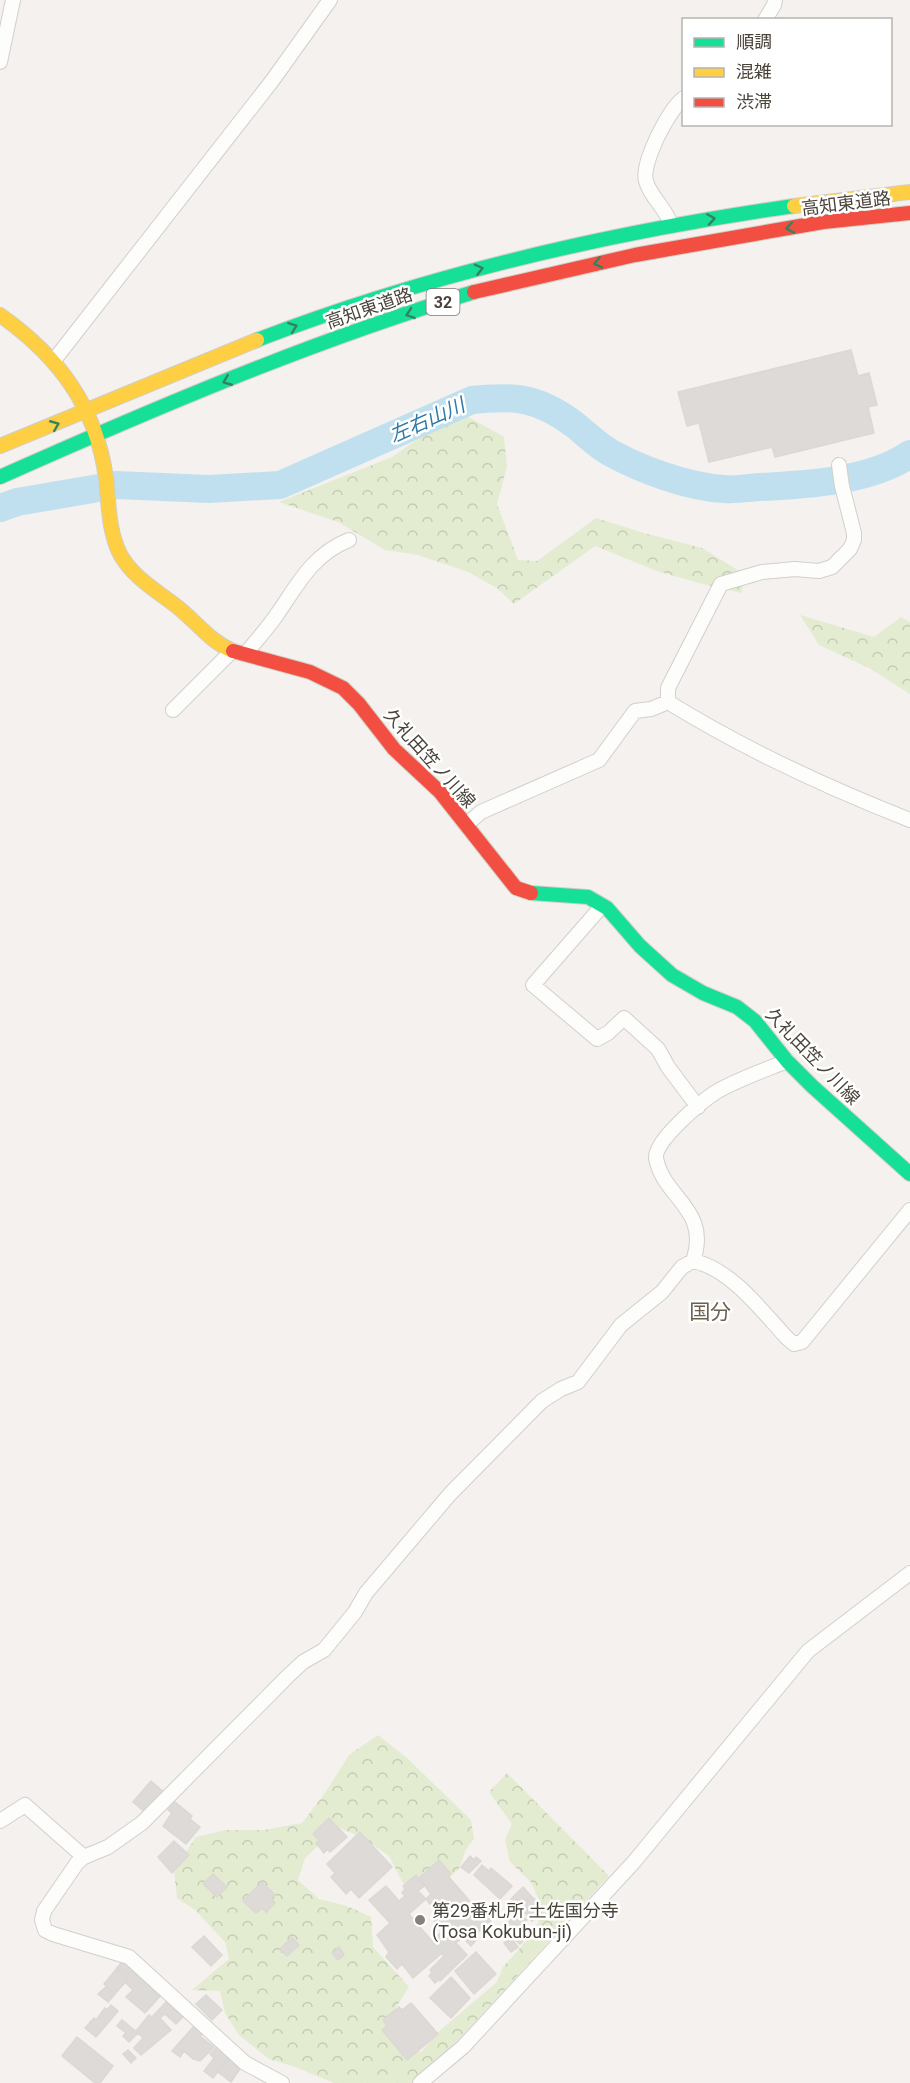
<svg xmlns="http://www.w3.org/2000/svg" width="910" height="2083" font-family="Roboto,'Noto Sans JP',sans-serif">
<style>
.forest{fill:url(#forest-crowns)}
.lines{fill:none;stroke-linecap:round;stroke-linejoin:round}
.river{stroke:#c1e0ef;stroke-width:28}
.building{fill:#dddad7;stroke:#dcd8d4;stroke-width:1.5}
.street-casing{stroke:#d2cfcc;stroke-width:16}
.fast-casing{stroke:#d2cec5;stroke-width:16}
.slow-casing{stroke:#d2cec5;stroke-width:16}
.jam-casing{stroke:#d2cec5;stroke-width:16}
.street{stroke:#fdfdfc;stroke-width:14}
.fast{stroke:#16e098;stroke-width:14}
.slow{stroke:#ffcf43;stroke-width:14}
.jam{stroke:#f24e42;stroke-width:14}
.oneway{stroke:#358260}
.poi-dot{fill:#868079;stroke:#fff;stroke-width:2}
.labels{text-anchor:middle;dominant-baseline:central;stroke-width:5;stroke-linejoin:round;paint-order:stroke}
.shield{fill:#fff;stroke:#807b75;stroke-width:1.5}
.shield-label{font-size:16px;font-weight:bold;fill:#4a433a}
.street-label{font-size:18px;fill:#4a433a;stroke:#fff}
.poi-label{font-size:18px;fill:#4a433a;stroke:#fff;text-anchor:start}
.water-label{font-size:20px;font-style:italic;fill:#307aa6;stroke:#fff}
.quarter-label{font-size:21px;fill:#6d6051;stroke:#fff}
</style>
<defs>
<pattern id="forest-crowns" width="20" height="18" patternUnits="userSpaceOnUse" patternTransform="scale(1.5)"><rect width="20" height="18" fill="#e3ecd0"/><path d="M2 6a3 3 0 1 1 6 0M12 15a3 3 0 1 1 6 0" fill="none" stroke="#c4ccb3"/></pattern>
</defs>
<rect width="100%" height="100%" fill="#f4f1ee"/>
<path class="forest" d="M458,411l46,26 3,29 -10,38 21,56 19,1 59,-43 48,15 58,15 42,26 -2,19 -43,-10 -42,-12 -62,-25 -81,58 -17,-16 -29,-16 -50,-17 -33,-5 -47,-28 -59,-20 113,-45z
M800,615l74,22 27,-20 9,5v72l-41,-26 -50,-23z
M378,1735l29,23 64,62 3,19 -8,10 -7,20 -9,8 -21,3 -17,12 -10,-11 -13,-25 -24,-17 -27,-12 -33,31 -7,22 21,19 28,7 24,11 2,30 36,40 -14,22 7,28 19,15 17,-20 59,-50 6,-15 18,-20 17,-24 4,-16 -11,-25 -21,-20 -5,-22 7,-16 -23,-32 18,-19 102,103 -149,162 -48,45h-78l-39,-16 -26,-8 -30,-24 -14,-22 -5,-22 -28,-1 37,-31 -4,-17 -30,-32 -18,-12 -3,-28 22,-33 30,-7h38l38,-7 23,-30 24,-38z"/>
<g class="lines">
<path class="river" d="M0,508l17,-6 99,-17 93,4 71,-4 192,-85c44,-5 67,-2 103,25 11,9 23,21 36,28 31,17 77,34 113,36 11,1 24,-1 36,-2 45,-2 112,-6 150,-33"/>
</g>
<path class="building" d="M851,350l7,26 11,-3 8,32 -9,2 6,26 -99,24 -3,-10 -63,15 -10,-39 -12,3 -9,-34z
M151,1781l15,13 -19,20 -14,-12z
M175,1802l17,14 -2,3 10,8 -14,17 -23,-18 9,-13 -4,-3z
M329,1818l18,19 -17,15 -3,-3 -3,4 -8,-10 3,-3 -6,-6z
M360,1832l32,35 -33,31 -8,-9 -5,5 -15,-17 4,-4 -8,-9z
M174,1841l15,14 -17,18 -14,-16z
M470,1856l4,4 2,-3 5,4 -12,12 -8,-6z
M439,1860l12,14 -3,2 32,37 7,-7 5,6 -5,5 4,4 -15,13 -4,-5 -16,14 11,12 -27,26 -1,-2 -4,4 -6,-7 3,-4 -2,-2 14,-14 -12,-15 10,-10 -8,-10 5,-5 -13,-17 5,-5 -12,-16z
M482,1865l7,6 2,-3 21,18 -12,13 -26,-24z
M213,1874l14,13 -10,10 -14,-13z
M416,1875l8,11 -6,5 8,8 -17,15 33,39 -29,25 -11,-14 -5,5 -11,-12 3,-5 -12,-17 13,-12 -21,-23 17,-14 13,15 6,-5 -3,-3 3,-4 -2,-3z
M262,1882l13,13 -4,3 4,5 -9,9 -4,-4 -6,5 -13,-12z
M523,1887l8,9 -11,11 -9,-8z
M531,1896l14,13 -13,12 -12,-14z
M518,1912l9,8 -3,2 3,2 -6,5 -10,-10z
M510,1920l9,9 -4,4 -9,-9z
M504,1925l6,8 -6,4 -6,-7z
M524,1930l5,4 -9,10 -6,-5 5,-6 2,1z
M473,1933l5,5 -7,8 -5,-5z
M204,1936l18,19 -11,11 -19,-19z
M292,1937l7,8 -12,11 -7,-7z
M511,1938l7,9 -7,5 -7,-9z
M339,1947l5,8 -6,5 -6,-7z
M476,1952l20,22 -22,20 -19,-23z
M127,1962l35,32 -17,19 -19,-16 7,-7 -8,-8 3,-3 -11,-11 4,-5z
M117,1968l11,11 -13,15 -11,-10z
M451,1977l19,21 -19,20 -21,-20z
M107,1986l8,8 -7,8 -10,-8z
M206,1995l16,15 -10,10 -16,-16z
M166,2002l17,15 -7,7 -11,-10 -5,4 11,12 -30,25 -7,-7 9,-10 -7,-7 13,-16 3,2z
M411,2003l27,31 -31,26 -25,-30 5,-4 -4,-6 16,-13 3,3z
M111,2005l7,6 -22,26 -11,-9 9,-10 2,2 9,-12 2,2z
M122,2020l16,13 -9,9 -6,-6 3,-3 -9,-7z
M194,2026l10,7 -4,3 14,11 -14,14 -7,-2 -9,-8 -4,6 -8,-6z
M77,2037l36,29 -13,17h-5l-33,-27z
M217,2047l12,10 -16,21 -9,-7 10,-13 -4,-4z
M128,2050l8,8 -5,5 -8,-9z
M229,2057l13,9 -11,16 -13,-10z"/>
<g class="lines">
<defs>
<path id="street" d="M765,20l9,-15 1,-5
M0,62l13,-62
M671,225c-4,-16 -21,-28 -25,-44 -5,-18 23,-72 38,-83
M55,359l217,-278 58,-81
M245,654c11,-13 23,-26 33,-41 20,-29 35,-59 71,-73
M668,702v-14l53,-104 41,-12 33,-3 24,2 13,-4 18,-18 4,-9v-7l-12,-47 -3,-21
M173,710l59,-59
M466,825l15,-13 118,-52 36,-49 16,-2 17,-7c76,47 158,85 242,118
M602,906l-69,79 64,54 11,-6 16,-15 34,31 10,18 30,40
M693,1261c18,-52 -30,-63 -37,-103 -2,-17 46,-57 60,-66 20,-12 49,-22 71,-31
M0,1821l25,-16 59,52
M282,2083l-37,-20 -116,-106 -76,-23 -8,-4 -3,-10 2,-9 33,-48 7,-6 24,-10 34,-24 146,-147 15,-14 21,-12 31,-38 11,-19 84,-99 92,-93 19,-12 17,-7 43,-57 41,-33 20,-25 11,-6c37,7 69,50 94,77l7,6 8,-2 108,-132
M420,2083l43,-36 170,-184 175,-212 102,-78"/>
<path id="fast" d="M257,340c172,-66 354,-108 537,-134
M0,477c155,-69 312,-136 474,-185
M531,893l57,4 19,11 33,38 32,29 31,18 34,14 18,14 32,40 25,25 98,88"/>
<path id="slow" d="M794,206l116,-14
M0,315c58,41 96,91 106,163 3,25 2,52 14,76 13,24 39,38 60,55 18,15 31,33 53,42
M0,446l257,-106"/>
<path id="jam" d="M474,292l161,-37 188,-33 87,-9
M233,651l77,21 33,16 16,16 35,45 46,43 76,96 15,5"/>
</defs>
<use href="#street" class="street-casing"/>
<use href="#fast" class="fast-casing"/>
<use href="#slow" class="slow-casing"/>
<use href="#jam" class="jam-casing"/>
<use href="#street" class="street"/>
<use href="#fast" class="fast"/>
<use href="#slow" class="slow"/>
<use href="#jam" class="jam"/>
</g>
<defs><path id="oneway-chevron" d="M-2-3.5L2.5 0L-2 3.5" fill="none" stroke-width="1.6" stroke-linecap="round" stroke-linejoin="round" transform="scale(1.5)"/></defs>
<g class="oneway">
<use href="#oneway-chevron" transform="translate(711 219) rotate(-9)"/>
<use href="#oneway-chevron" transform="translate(790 228) rotate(170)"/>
<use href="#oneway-chevron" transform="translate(598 263) rotate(167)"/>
<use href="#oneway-chevron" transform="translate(479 269) rotate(-14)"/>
<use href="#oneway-chevron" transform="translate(410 314) rotate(161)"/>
<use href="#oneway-chevron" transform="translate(293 327) rotate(-20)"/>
<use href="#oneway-chevron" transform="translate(227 381) rotate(158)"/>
<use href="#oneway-chevron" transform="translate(55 425) rotate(-22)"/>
</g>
<circle class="poi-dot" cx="420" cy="1920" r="6"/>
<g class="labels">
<rect class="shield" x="426.5" y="289" width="33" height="26" rx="4.5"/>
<g class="shield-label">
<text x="443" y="302">32</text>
</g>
<g class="street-label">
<text transform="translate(846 203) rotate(-7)">高知東道路</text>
<text transform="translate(369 308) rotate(-19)">高知東道路</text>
<text transform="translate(430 758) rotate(48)">久礼田笠ノ川線</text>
<text transform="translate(813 1056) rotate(46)">久礼田笠ノ川線</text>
</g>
<g class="poi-label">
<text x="432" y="1910">第29番札所 土佐国分寺<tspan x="432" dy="21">(Tosa Kokubun-ji)</tspan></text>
</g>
<g class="water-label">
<text transform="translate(427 420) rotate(-24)">左右山川</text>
</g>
<g class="quarter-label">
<text x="710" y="1312">国分</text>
</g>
</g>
<rect x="682" y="18" width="210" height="108" fill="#ffffff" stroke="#b7b4b0" stroke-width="1.5"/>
<rect x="694" y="38" width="30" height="9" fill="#16e098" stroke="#b7b4b0" stroke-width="1.5"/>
<text x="736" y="48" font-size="18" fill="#4a433a">順調</text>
<rect x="694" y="68" width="30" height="9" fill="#ffcf43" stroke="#b7b4b0" stroke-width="1.5"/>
<text x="736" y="78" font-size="18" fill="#4a433a">混雑</text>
<rect x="694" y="98" width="30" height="9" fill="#f24e42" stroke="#b7b4b0" stroke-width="1.5"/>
<text x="736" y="108" font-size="18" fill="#4a433a">渋滞</text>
</svg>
